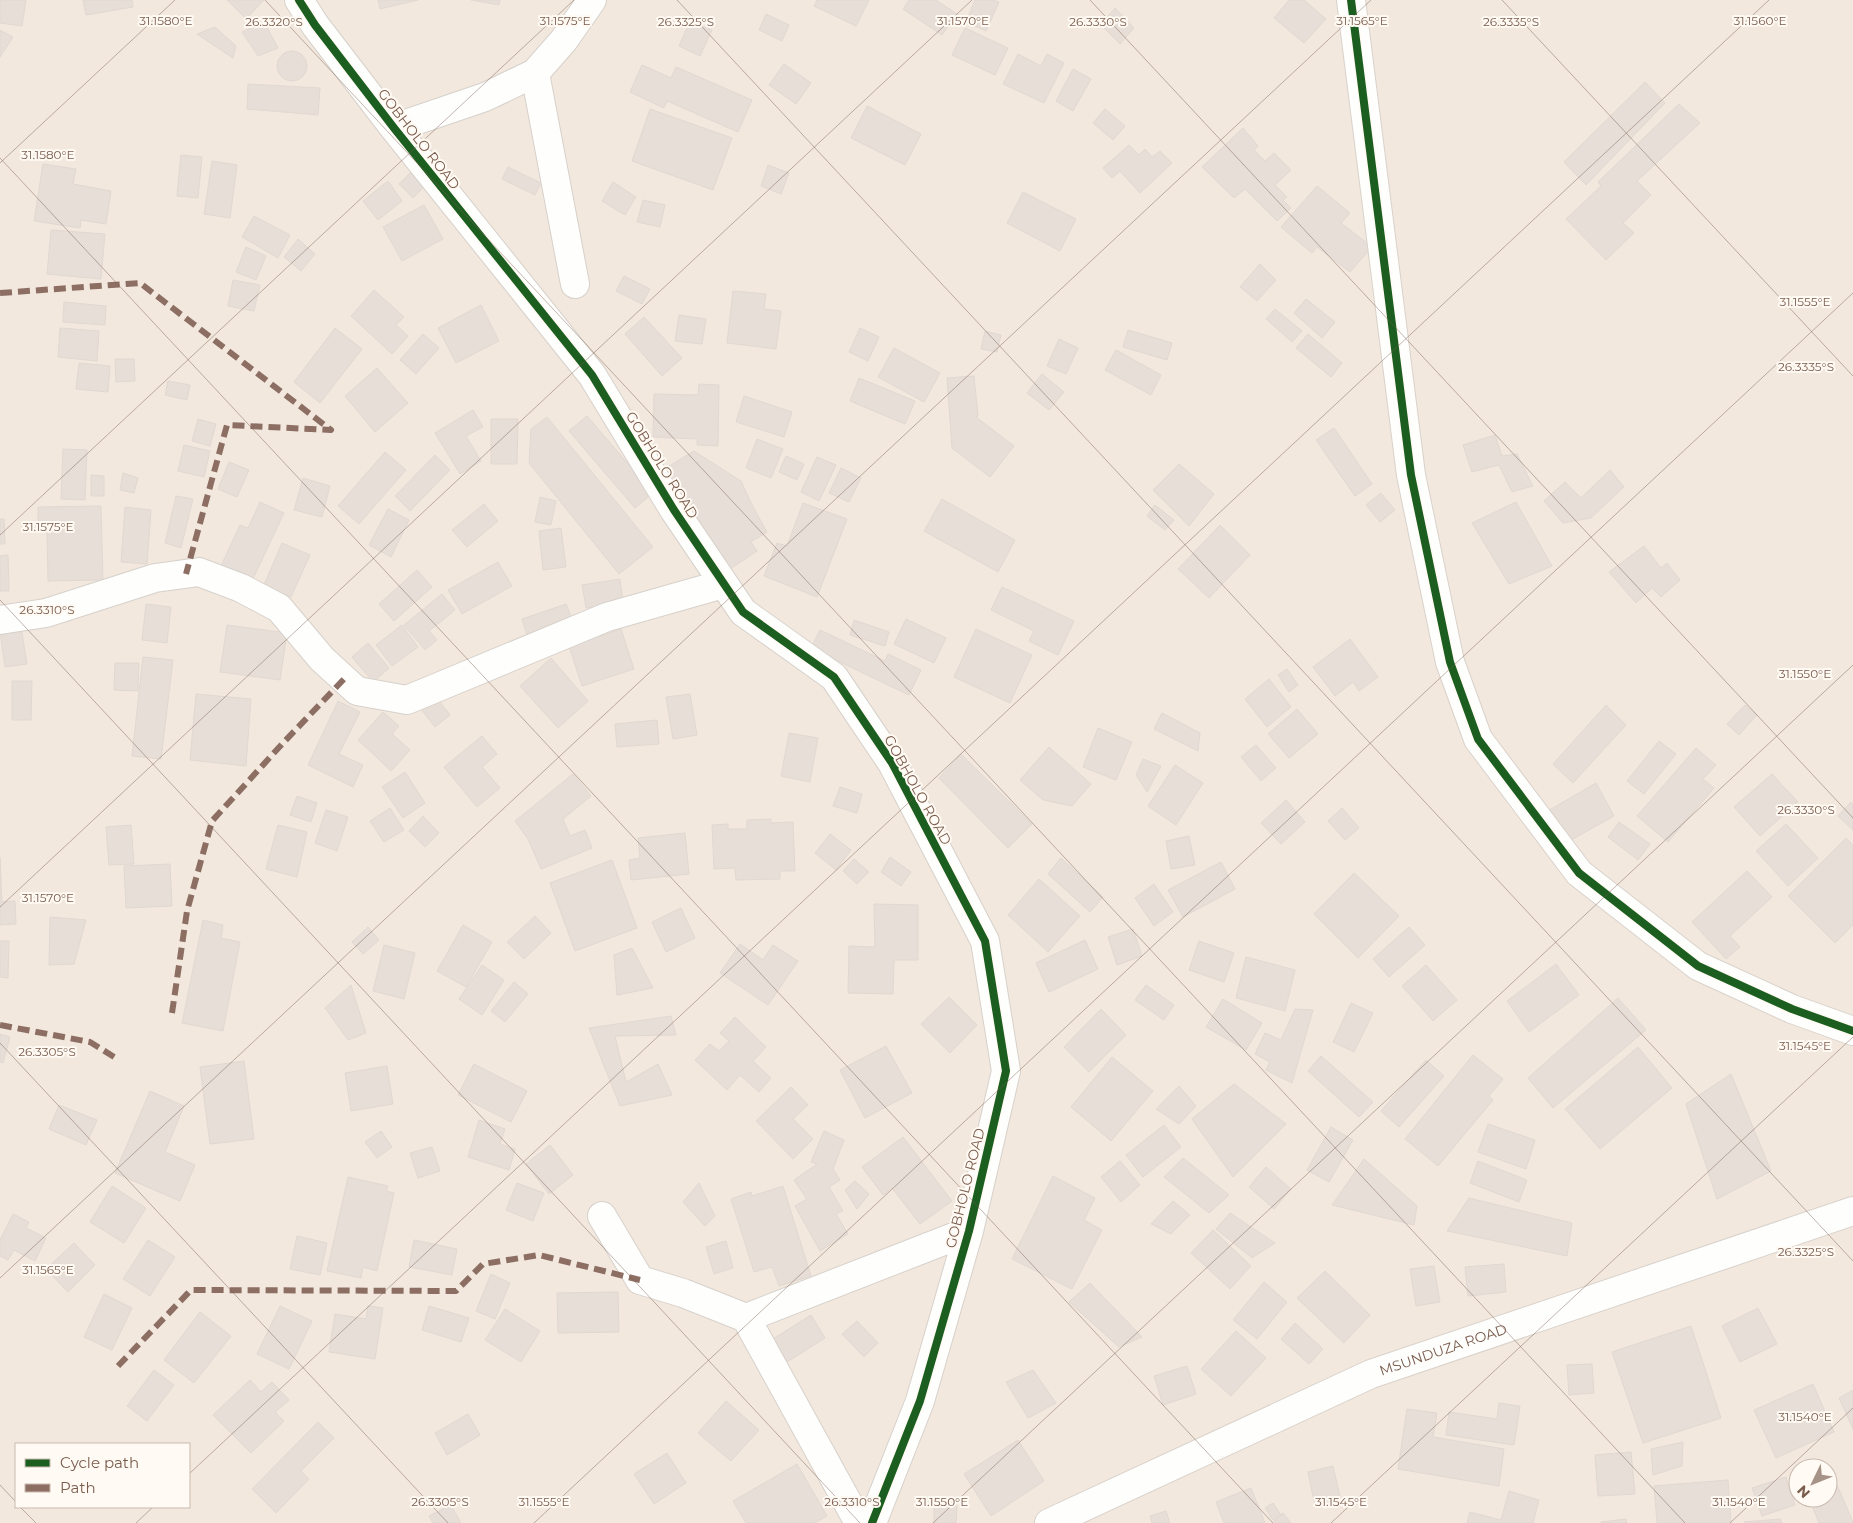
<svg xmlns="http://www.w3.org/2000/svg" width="1853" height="1523" font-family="Montserrat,sans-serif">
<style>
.residential{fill:#f2e8de;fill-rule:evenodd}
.building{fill:#e6ded7;stroke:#e2d8d2}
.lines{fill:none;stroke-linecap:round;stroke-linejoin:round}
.street-casing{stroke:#d7d1cb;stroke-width:30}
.secondary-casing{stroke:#d9d2cb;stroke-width:30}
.street{stroke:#fefefd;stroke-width:28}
.secondary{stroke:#fefefd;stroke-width:28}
.quiet{stroke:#8d6e63;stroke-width:6;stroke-dasharray:12 6;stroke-linecap:butt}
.cycleway-casing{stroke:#fffaf3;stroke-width:11}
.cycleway{stroke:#1b5e20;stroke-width:8}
.ticks{fill:none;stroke:#7a5c4d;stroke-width:1;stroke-opacity:0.45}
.labels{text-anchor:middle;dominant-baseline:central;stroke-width:4;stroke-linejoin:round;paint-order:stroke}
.street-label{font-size:14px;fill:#7a5c4d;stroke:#fffaf3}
.ticks-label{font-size:12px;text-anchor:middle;fill:#7a5c4d;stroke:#fffaf3;stroke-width:4;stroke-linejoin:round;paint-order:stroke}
</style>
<rect width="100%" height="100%" fill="#f9f5f0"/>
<path class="residential" d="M0,0h1853v1523h-1853zM16,1444h173v63h-173zM1798,1468h30v30h-30z"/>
<path class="building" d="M0,0h26l-4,26 -22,-3z
M83,0h49l1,7 -47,8z
M227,0h37l-18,19z
M378,0h40l-38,9z
M471,0h29l-1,5z
M817,0h52l-13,26 -42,-20z
M909,0h27l21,14 -15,21 -39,-26z
M975,0h18l6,2 -13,29 -20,-9z
M1289,0h15l22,19 -22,24 -30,-25z
M1115,8l19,20 -14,16 -19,-19z
M766,14l23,11 -7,16 -23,-11z
M690,21l22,9 -12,26 -21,-10z
M264,22l14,26 -20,8 -16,-24z
M215,27l21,19 -3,12 -36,-24z
M965,28l43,20 -13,27 -43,-20z
M0,30l13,7 -13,20z
M277 66a15 15 0 1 1 30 0a15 15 0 1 1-30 0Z
M1018,54l23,12 6,-12 17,9 -20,40 -41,-19z
M784,64l27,19 -15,21 -27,-19z
M642,65l29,13 5,-11 76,33 -14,32 -71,-31 -3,7 -34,-16z
M1073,69l18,10 -18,32 -17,-10z
M1645,82l20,21 -79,82 -22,-23z
M248,84l72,4 -2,27 -71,-6z
M1679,104l21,19 -63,58 14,14 -28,28 11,10 -28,27 -40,-41 35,-33 -3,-4z
M867,106l54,28 -16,31 -54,-27z
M650,109l82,29 -19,52 -81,-29z
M1105,109l20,17 -12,14 -20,-17z
M1243,128l15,18 -4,4 11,11 9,-8 17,17 -16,15 12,12 -4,3 8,8 -14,13 -32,-32 -11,9 -32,-31z
M1129,145l10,10 6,-6 7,8 8,-6 12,12 -32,30 -20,-22 -8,7 -9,-10z
M181,155l21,2 -4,41 -21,-2z
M212,161l25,4 -7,53 -26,-4z
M43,164l33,5 -3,15 38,7 -5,33 -25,-4 -1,8 -46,-7z
M768,165l21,8 -8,21 -20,-8z
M508,167l33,16 -6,12 -33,-16z
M411,172l14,14 -12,12 -14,-14z
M388,181l14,20 -24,19 -15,-19z
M613,182l23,15 -11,18 -23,-14z
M1317,186l33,27 -9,10 31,24 -22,25 -33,-25 -5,6 -31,-26z
M1023,192l53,27 -16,32 -53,-28z
M643,200l22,5 -5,22 -23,-5z
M424,205l19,34 -41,22 -19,-34z
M254,216l36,19 -12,23 -36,-21z
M51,230l54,4 -4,45 -54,-5z
M298,239l17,15 -14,17 -17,-14z
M246,247l20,9 -10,24 -20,-8z
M1260,264l16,16 -19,21 -17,-14z
M624,276l26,13 -8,15 -26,-13z
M233,280l27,5 -6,26 -26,-5z
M374,290l30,27 -8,8 12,11 -16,18 -41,-38z
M733,291l33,3 -2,15 17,2 -5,38 -49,-6z
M1306,299l29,23 -13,16 -28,-25z
M64,302l42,4 -1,19 -42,-3z
M481,305l18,36 -43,22 -18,-35z
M1275,309l27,22 -10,11 -26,-23z
M679,315l27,4 -4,25 -27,-3z
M644,317l38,41 -20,18 -37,-42z
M60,328l39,3 -2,30 -39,-4z
M335,328l27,21 -42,54 -26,-21z
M860,328l19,9 -11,24 -19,-9z
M1128,330l44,13 -5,17 -44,-13z
M985,331l16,4 -4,17 -16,-3z
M423,334l16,14 -23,26 -16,-14z
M1308,334l34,29 -11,14 -35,-29z
M1059,339l19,9 -12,26 -19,-8z
M894,348l46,25 -16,29 -46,-25z
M1116,350l45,25 -10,20 -46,-25z
M115,359h19l1,22 -19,1z
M79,363l31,3 -2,26 -32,-3z
M377,368l31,35 -33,29 -30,-36z
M1042,374l22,18 -15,18 -22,-17z
M974,376l4,40 -2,1 38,29 -24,31 -38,-29 -5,-70z
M859,378l56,23 -10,23 -55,-23z
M168,381l22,4 -3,15 -22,-5z
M699,384l20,1 -1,61 -21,-1v-6l-44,-2 1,-43 44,1z
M744,396l48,16 -8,25 -48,-15z
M473,410l10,17 -17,9 15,25 -21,13 -25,-41z
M587,416l66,77 -18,15 -66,-77z
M547,417l106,130 -34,27 -90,-111 2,-34z
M198,419l18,5 -6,22 -18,-5z
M491,419h27l-1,45h-26z
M1334,428l38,56 -17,12 -39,-56z
M1495,435l7,21 15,-2 16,32 -21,6 -13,-27 -27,7 -9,-27z
M757,439l26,10 -12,29 -25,-10z
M184,445l26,6 -6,26 -26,-6z
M63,449l24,1 -2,50 -24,-1z
M694,451l47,30 10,22 16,29 -16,10 6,9 -27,18 -64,-101z
M385,452l21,18 -47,54 -21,-18z
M435,455l15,15 -40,41 -15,-15z
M786,456l18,8 -7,16 -18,-8z
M817,457l19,8 -17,36 -18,-9z
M229,462l20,8 -12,27 -19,-8z
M1179,464l35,30 -25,32 -36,-36z
M841,468l20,10 -12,24 -20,-9z
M1610,470l14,17 -33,31 -28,5 -19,-22 21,-19 16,16z
M123,473l15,5 -4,15 -14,-3z
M91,475l13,1v20h-13z
M303,478l27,8 -8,31 -28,-7z
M1381,493l14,17 -15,12 -14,-17z
M176,496l17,3 -12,49 -16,-5z
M540,497l16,4 -5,24 -16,-3z
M942,499l73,41 -17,32 -74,-41z
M260,502l24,11 -33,70 -31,-15 20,-43 8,3z
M1516,502l36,64 -43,18 -37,-61z
M803,503l44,16 -30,78 -53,-21 13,-33 10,3z
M484,504l14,17 -31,26 -15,-17z
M1155,505l19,15 -9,10 -18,-14z
M101,506l2,74 -55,1 -1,-49h-9v-25z
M125,507l26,3 -4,54 -26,-2z
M388,509l21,11 -18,37 -22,-12z
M0,519h4l1,25h-5z
M1220,525l30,30 -41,43 -31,-29z
M561,528l5,39 -23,3 -4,-39z
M282,543l28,12 -19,42 -27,-12z
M1644,546l17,22 6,-5 13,17 -19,17 -9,-9 -16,15 -27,-31z
M8,555l1,36h-9v-35z
M498,562l14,24 -50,28 -14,-24z
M417,570l15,17 -38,34 -15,-17z
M620,579l3,23 -37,6 -4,-23z
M1002,587l72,34 -16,34 -29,-14 5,-10 -43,-21z
M442,594l13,16 -26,21 8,9 -12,10 -21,-25z
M146,604l25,3 -4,36 -25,-3z
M566,604l6,15 -45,16 -5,-16z
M906,619l40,19 -12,25 -40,-19z
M854,620l35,12 -4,14 -35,-11z
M227,625l60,8 -7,47 -60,-8z
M402,625l16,22 -26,19 -16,-21z
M21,627l6,37 -22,3 -5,-36z
M621,629l13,40 -52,17 -13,-40z
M976,629l56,26 -22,48 -56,-26z
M820,630l65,31 3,-7 33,16 -12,25 -98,-47z
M1350,639l28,38 -19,14 -6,-9 -18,14 -22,-29z
M368,643l21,25 -16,14 -21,-25z
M143,657l30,3 -12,99 -29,-3z
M551,658l37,43 -30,27 -38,-42z
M115,663h24l-1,28 -24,-1z
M1287,669l11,16 -9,7 -11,-17z
M1269,679l22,28 -24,20 -22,-28z
M12,681h20l-1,39h-19z
M196,694l55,5 -5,67 -56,-6z
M690,694l7,41 -24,4 -7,-42z
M436,697l14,18 -15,12 -14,-18z
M338,701l22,11 -21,42 24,11 -10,22 -45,-22z
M1606,705l20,20 -53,58 -20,-19z
M1745,705l12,10 -18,20 -12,-11z
M1297,709l21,25 -29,24 -21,-24z
M383,712l16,14 -7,8 18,16 -19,21 -33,-31z
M1162,713l38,20 -2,18 -44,-22z
M657,720l2,24 -42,3 -2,-23z
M1098,728l34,14 -16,38 -33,-13z
M789,733l29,5 -8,44 -29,-6z
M482,736l15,18 -15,13 18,21 -23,19 -33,-40z
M1659,741l17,13 -32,40 -17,-13z
M1256,745l20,23 -15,13 -20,-24z
M1049,747l42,37 -19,22 -29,-6 -23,-20z
M1696,748l20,17 -13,14 11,9 -46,54 -31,-26z
M961,754l71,70 -24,24 -69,-70z
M1143,759l18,7 -14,26 -11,-17z
M1175,765l28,18 -27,42 -28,-19z
M405,772l20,31 -22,15 -21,-31z
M573,774l18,22 -28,23 7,17 15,-6 7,18 -51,21 -13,-30 -13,-18z
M1772,774l26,28 -38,34 -26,-29z
M1596,783l18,33 -50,28 -18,-32z
M840,787l22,7 -5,19 -24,-7z
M297,796l20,7 -6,19 -21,-7z
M1286,800l19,22 -24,22 -20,-21z
M1851,802l2,2v26l-15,-14z
M390,808l14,22 -20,12 -14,-21z
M1342,808l17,20 -14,12 -17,-19z
M326,810l22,7 -11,34 -22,-8z
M423,816l16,17 -14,14 -16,-16z
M771,819v4l22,-1 2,49h-15v8l-44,1 -1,-12 -21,1 -2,-44 16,-1v5h19v-9z
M1619,822l31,22 -12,16 -30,-23z
M1786,824l32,34 -30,28 -32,-35z
M131,825l3,39 -25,1 -3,-38z
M278,825l29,7 -10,45 -31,-8z
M685,833l4,41 -58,6 -2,-20 11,-2 -2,-20z
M830,834l21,16 -15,20 -21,-17z
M1189,836l6,29 -24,4 -5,-28z
M1846,838l7,7v80l-18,18 -47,-47z
M0,857l2,45 13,-1 1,23 -16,1z
M890,857l21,15 -10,14 -20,-14z
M1061,858l42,39 -13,15 -42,-38z
M854,859l15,13 -12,12 -14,-13z
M612,860l25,68 -62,23 -25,-68z
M1221,862l14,27 -52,28 -15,-27z
M170,864l2,42 -46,2 -2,-42z
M1747,871l25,26 -42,39 10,11 -14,12 -34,-37z
M1354,873l45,43 -41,42 -44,-44z
M1039,879l41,37 -32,36 -40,-37z
M1154,884l19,28 -19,14 -19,-28z
M874,904l44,1v55h-24l-1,34 -45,-1 1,-47 26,1z
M681,908l14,30 -29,14 -14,-30z
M535,916l16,17 -27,26 -17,-17z
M50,917l36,3 -12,44 -25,1z
M203,920l20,5 -2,13 19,4 -17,89 -41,-8z
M463,925l29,17 -26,45 -29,-16z
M368,927l11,13 -16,14 -11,-12z
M1409,927l16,18 -36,32 -16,-18z
M1133,929l9,27 -25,9 -9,-28z
M1085,940l13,29 -49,23 -13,-29z
M0,941h9l-1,37 -8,-1z
M1199,941l35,12 -10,29 -35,-12z
M740,944l23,16 10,-15 25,16 -30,44 -48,-32z
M384,945l31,8 -11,46 -31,-8z
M632,948l21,40 -36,7 -3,-40z
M1246,957l49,13 -10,41 -49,-13z
M1556,964l23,31 -50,37 -22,-31z
M482,965l22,15 -22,35 -23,-16z
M1426,965l31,35 -24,21 -31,-35z
M514,982l14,12 -23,28 -14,-11z
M351,985l15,48 -18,7 -23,-32z
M1146,985l28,20 -10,15 -29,-20z
M949,997l28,28 -27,28 -29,-29z
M1618,998l28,32 -93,78 -25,-30z
M1223,999l39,24 -16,27 -40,-23z
M1351,1003l22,10 -19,39 -21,-10z
M1101,1009l25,26 -37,37 -25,-25z
M1295,1009l18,1 -21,73 -26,-13 4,-8 -15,-8 10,-21 16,7z
M671,1016l5,19 -61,1 11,46 32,-18 14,31 -52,11 -31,-78z
M735,1017l31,30 -13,14 18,17 -12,14 -19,-17 -13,15 -32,-30 15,-16 9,7 10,-10 -9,-8z
M0,1034l10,3 -7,26 -3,-1z
M886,1046l26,47 -47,25 -25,-48z
M1638,1047l34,41 -72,61 -35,-40z
M1473,1055l30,24 -14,17 4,4 -55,66 -33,-27z
M1321,1056l52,46 -14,15 -51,-46z
M1112,1057l41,34 -42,50 -40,-34z
M1426,1060l18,16 -45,51 -18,-16z
M244,1061l10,78 -44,5 -10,-77z
M474,1064l53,27 -16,31 -53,-27z
M387,1066l6,38 -42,7 -6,-38z
M1731,1074l40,97 -54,28 -31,-95z
M1234,1084l52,40 -53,53 -41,-58z
M1179,1086l17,20 -17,18 -23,-15z
M791,1087l17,18 -15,14 20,20 -20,20 -37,-38z
M150,1091l34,15 -19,46 30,13 -15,36 -65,-28z
M59,1105l38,15 -11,25 -37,-16z
M479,1120l26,9 -5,15 15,5 -6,21 -41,-13z
M1488,1124l47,16 -9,29 -48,-17z
M1164,1125l17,22 -38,30 -17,-22z
M1331,1127l22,13 -24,42 -22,-12z
M381,1131l11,16 -15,11 -12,-16z
M824,1131l20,9 -11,29 7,11 -11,7 14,24 -7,3 12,20 -28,17 -25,-45 12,-7 -13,-19 23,-16 -6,-2z
M903,1137l49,64 -32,23 -28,-36 -9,7 -21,-28z
M550,1145l23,30 -24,19 -23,-30z
M432,1147l8,24 -22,7 -8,-25z
M1183,1158l46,37 -20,18 -45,-36z
M1364,1159l53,47 -3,19 -82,-20z
M1120,1161l20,24 -19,17 -20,-25z
M1478,1161l49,19 -8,22 -49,-19z
M1266,1167l25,22 -17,20 -25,-22z
M1053,1176l42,22 -11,22 18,10 -30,59 -60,-30z
M348,1177l40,9 -2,5 8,2 -17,78 -14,-4 -2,11 -34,-7z
M855,1181l14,13 -12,15 -12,-19z
M517,1183l27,10 -11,28 -27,-11z
M699,1183l16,33 -10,10 -22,-24z
M112,1186l34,22 -22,35 -34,-21z
M783,1186l28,90 -32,10 -7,-19 -18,5 -23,-73 20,-7 1,4z
M1469,1198l103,25 -5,33 -120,-25z
M1173,1201l17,14 -19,19 -20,-10z
M1230,1213l45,30 -23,15 -36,-29z
M13,1214l16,8 -3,6 20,10 -11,23 -21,-11 -6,10 -8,-4v-16z
M1213,1230l38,36 -21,23 -39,-36z
M297,1236l30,7 -7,32 -30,-6z
M148,1240l27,17 -25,39 -27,-17z
M414,1240l43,9 -5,26 -43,-8z
M726,1241l7,27 -19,6 -8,-27z
M74,1243l21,22 -27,27 -22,-23z
M1504,1264l2,28 -38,4 -3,-29z
M1434,1266l6,36 -24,4 -6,-37z
M1325,1271l45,44 -26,28 -47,-45z
M491,1274l19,9 -15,36 -19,-8z
M1264,1282l23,20 -30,37 -24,-19z
M1090,1283l52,54 -23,10 -50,-45z
M618,1292l1,40 -61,1 -1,-40z
M104,1294l28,14 -20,42 -28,-13z
M280,1306l32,15 -23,48 -32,-15z
M368,1306l15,2 -8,51 -46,-7 6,-38 31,5z
M429,1306l40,12 -8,24 -39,-12z
M1758,1308l19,36 -37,18 -18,-36z
M505,1309l35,22 -19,31 -36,-22z
M200,1312l31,24 -37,47 -30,-23z
M811,1315l14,23 -38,24 -14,-23z
M857,1321l21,22 -14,14 -22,-23z
M1295,1323l28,26 -14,15 -28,-25z
M1691,1326l30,92 -78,25 -31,-91z
M1236,1331l30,27 -35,38 -30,-27z
M1592,1364l2,29 -25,2 -2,-30z
M1187,1366l9,28 -33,11 -9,-29z
M154,1370l20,15 -27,36 -20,-15z
M1033,1370l23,33 -28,15 -22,-36z
M250,1380l11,12 11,-10 17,18 -14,12 9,9 -33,32 -38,-38z
M1813,1384l21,48 -58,26 -22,-48z
M1853,1390v39l-14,-31z
M726,1401l33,29 -28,31 -33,-28z
M1499,1403l21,3 -6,39 -68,-10 3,-23 48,7z
M1407,1409l30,4 -4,24 71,12 -5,37 -101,-17z
M468,1414l12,21 -33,20 -12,-22z
M318,1422l16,16 -33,33 8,8 -33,34 -24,-24z
M1018,1440l26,41 -53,35 -27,-42z
M1683,1442l-1,24 -29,9 -2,-26z
M1631,1452l4,42 -37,2 -3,-41z
M667,1453l19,30 -32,21 -20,-30z
M797,1464l30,52 -12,7h-69l-13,-22z
M1333,1466l8,35 -26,5 -7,-34z
M1831,1471l22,51v1h-34l-10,-25h19v-26z
M1786,1477l9,28 -33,11 -10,-28z
M1728,1480l3,43h-74l-3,-37z
M1251,1488l14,35h-41l-8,-21z
M1509,1491l30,9 -6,23h-66l3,-11 31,8z
M1273,1503l8,12 -8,5 -8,-12z
M451,1505l10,18h-28l-4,-7z
M934,1505l23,1 -1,17h-22z
M1166,1511l4,12h-18l-2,-7z
M1283,1513l8,10h-16l-1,-2z
M1626,1519l1,4h-26v-1z
M1780,1519l2,4 -38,-1z"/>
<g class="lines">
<defs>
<path id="street" d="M299,0l16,25 79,103 198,247 82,135 69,102 91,65 58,86 93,178 21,130 -37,160 -49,170 -48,122
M535,73l40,211
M394,128l91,-31 50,-24 29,-33 28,-40
M0,620l46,-7 109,-35 44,-6 42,16 38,20 43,51 35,32 50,9 200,-83 116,-33
M602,1216l38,64 43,13 63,25 113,205
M746,1318l223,-87"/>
<g id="secondary">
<path d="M1351,0l60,475 39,187 28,77 101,134 119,93 94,43 61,22"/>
<path id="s1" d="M1049,1523l322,-149 482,-163"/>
</g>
</defs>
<use href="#street" class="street-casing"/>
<use href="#secondary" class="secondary-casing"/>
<use href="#street" class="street"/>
<use href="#secondary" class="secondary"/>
<path class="quiet" d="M0,293l140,-10 191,147 -104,-5 -41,149
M172,1013l15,-102 25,-90 71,-78 61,-64
M0,1025l90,17 29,18
M118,1366l73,-76 265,1 27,-27 56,-9 101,25"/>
<defs>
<path id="cycleway" d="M299,0l16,25 79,103 198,247 82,135 69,102 91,65 58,86 93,178 21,130 -37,160 -49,170 -48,122
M1351,0l60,475 39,187 28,77 101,134 119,93 94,43 61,22"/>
</defs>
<use href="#cycleway" class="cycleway-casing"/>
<use href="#cycleway" class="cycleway"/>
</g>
<path class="ticks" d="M265,0l1420,1523M677,0l1176,1261M1090,0l763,818M1502,0l351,376M0,158l1273,1365M0,163l175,-163M0,535l574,-535M0,600l860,923M0,907l972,-907M0,1043l448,480M0,1278l1371,-1278M189,1474l1580,-1474M0,1485l16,17M20,1507l16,16M136,1523l17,-16M534,1523l1319,-1230M933,1523l920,-858M1331,1523l522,-486M1730,1523l123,-115"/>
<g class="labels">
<g class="street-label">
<text transform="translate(419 139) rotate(52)">GOBHOLO ROAD</text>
<text transform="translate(662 465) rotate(58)">GOBHOLO ROAD</text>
<text transform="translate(918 790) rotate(61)">GOBHOLO ROAD</text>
<text transform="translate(965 1188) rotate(-76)">GOBHOLO ROAD</text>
<text stroke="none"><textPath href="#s1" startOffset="431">MSUNDUZA ROAD</textPath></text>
</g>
</g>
<g class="ticks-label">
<text x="166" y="25">31.1580°E</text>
<text x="565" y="25">31.1575°E</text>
<text x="963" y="25">31.1570°E</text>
<text x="1362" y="25">31.1565°E</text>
<text x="1760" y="25">31.1560°E</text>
<text x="274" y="26">26.3320°S</text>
<text x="686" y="26">26.3325°S</text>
<text x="1098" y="26">26.3330°S</text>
<text x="1511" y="26">26.3335°S</text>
<text x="48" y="159">31.1580°E</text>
<text x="1805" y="306">31.1555°E</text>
<text x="1806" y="371">26.3335°S</text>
<text x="48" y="531">31.1575°E</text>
<text x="47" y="614">26.3310°S</text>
<text x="1805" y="678">31.1550°E</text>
<text x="1806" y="814">26.3330°S</text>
<text x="48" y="902">31.1570°E</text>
<text x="1805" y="1050">31.1545°E</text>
<text x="47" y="1056">26.3305°S</text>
<text x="1806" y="1256">26.3325°S</text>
<text x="48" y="1274">31.1565°E</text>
<text x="1805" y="1421">31.1540°E</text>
<text x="440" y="1506">26.3305°S</text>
<text x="852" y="1506">26.3310°S</text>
<text x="544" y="1506">31.1555°E</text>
<text x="942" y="1506">31.1550°E</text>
<text x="1341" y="1506">31.1545°E</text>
<text x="1739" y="1506">31.1540°E</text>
</g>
<rect x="15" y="1443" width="175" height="65" fill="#fffaf3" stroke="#cabbb1"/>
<rect x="25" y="1459" width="25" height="8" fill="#1b5e20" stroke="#cabbb1"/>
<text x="60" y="1468" font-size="15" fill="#7a5c4d">Cycle path</text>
<rect x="25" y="1484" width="25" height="8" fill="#8d6e63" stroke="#cabbb1"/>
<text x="60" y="1493" font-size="15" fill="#7a5c4d">Path</text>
<g transform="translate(1813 1483) rotate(227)"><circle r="24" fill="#fffaf3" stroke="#cabbb1"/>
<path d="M0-4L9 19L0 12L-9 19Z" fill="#a69286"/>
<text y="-8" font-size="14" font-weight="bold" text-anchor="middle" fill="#7a5c4d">N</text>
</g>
</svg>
